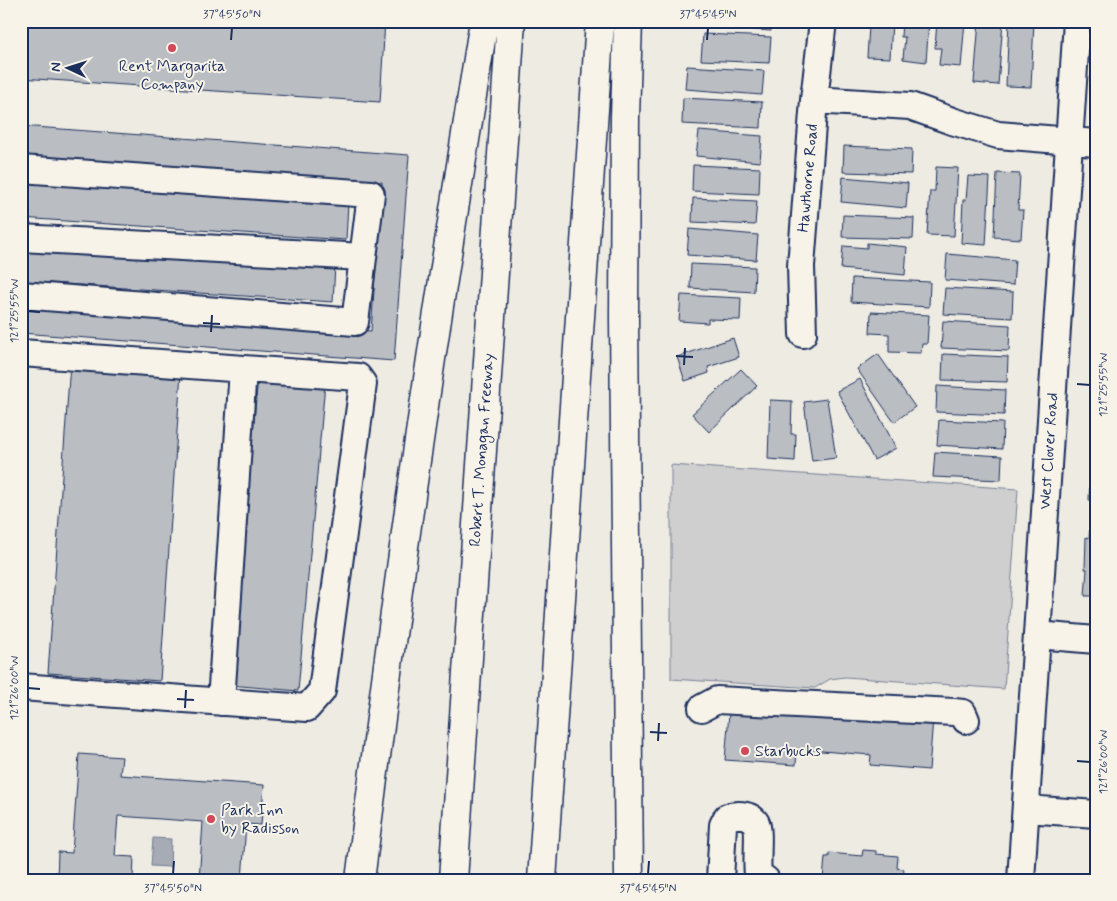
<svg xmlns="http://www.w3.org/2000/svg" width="1117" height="901" font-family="Mynerve,sans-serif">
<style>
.green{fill:#cfcfcf;stroke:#757f96}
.water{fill:#a6abb5;stroke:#6e7992}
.building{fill:#babdc2;stroke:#1b2f5e}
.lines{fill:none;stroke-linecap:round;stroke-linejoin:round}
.minor-casing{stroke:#1b2f5e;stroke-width:30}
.highway-casing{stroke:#1b2f5e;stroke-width:31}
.minor{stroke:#f7f3e8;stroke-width:26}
.highway{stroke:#f7f3e8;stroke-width:28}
.ticks{fill:none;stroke:#1b2f5e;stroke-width:2}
.poi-dot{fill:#d1495b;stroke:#f7f3e8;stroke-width:2}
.labels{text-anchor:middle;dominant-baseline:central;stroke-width:4;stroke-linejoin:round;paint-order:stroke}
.poi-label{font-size:16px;fill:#1b2f5e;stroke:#f7f3e8;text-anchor:start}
.street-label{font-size:16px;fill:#1b2f5e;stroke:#f7f3e8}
.neatline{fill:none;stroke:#1b2f5e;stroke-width:2}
.ticks-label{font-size:12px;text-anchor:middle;fill:#1b2f5e}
</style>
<rect width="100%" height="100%" fill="#eeebe2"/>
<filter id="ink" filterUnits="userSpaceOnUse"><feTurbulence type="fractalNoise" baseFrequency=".02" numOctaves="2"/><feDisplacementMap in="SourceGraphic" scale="10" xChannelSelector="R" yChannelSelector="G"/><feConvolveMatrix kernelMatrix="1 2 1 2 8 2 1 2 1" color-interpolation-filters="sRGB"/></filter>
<g filter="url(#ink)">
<path class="green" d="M671,465l347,24 -14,200 -159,-12 -15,2 -15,9 -144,-9z"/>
<path class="water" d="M153,838l18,1 -1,28 -19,-1z"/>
<path class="building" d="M21,21h364l-5,81 -359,-24z
M707,21h64v10l-65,-5z
M865,21h27l-2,37 -23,-1 2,-31h-5z
M902,21h27l-3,41 -23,-3 2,-22h-4z
M937,21h28l-4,46 -22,-2 2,-17h-6z
M979,21h24l-5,64 -24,-2z
M1009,21h25l-3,66 -25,-1z
M703,34l68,3 -2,26 -68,-3z
M687,66l77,5 -2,24 -77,-6z
M683,98l79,4 -1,26 -79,-4z
M21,126l388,29 -15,206 -373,-28v-28l350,26 11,-149 -361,-27z
M699,131l63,5 -2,26 -64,-6z
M844,146l68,3 -1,25 -68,-2z
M693,165l67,3 -1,26 -67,-3z
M936,167l22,1 -4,68 -27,-1 3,-44h5z
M997,173l23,1 -2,36h5l-2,29 -27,-2z
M968,176l22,1 -4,68 -25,-2 2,-43h3z
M843,177l65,6 -2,25 -65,-6z
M21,181l327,22 -2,37 -325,-22z
M693,198l64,3 -2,24 -63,-3z
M843,215l71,3 -1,21 -71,-2z
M689,229l69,6 -2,25 -69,-5z
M21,243l314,22 -2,37 -312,-21z
M867,243l40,4 -2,28 -64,-6 2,-23 24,2z
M947,254l68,6 -2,25 -68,-5z
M691,264l64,3 -1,25 -64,-4z
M852,278l78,4 -1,25 -78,-5z
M945,288l68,4 -1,26 -69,-4z
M681,295l60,3 -1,22 -32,-1v4l-29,-2z
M871,312l58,3 -2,29h-5l-1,9 -32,-1v-18l-19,-1z
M943,321l67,4 -1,26 -68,-3z
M733,338l6,19 -31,10 1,6 -24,8 -8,-24z
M878,354l37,53 -21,15 -37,-53z
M943,354l65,3 -1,25 -65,-2z
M70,364l111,8 -21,309 -112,-8z
M741,369l16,17 -48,46 -17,-18z
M258,377l67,6 -27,308 -68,-6z
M860,379l36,69 -22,12 -37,-69z
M937,386l68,4 -1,25 -68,-3z
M827,399l9,59 -24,3 -8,-59z
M770,400l22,1 -1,33h5l-1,27 -27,-2z
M939,420l64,3 -1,26 -65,-4z
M935,452l67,4 -1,24 -68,-3z
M1091,454h5v46h-7z
M1091,511h5v85h-11l2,-27h-2l1,-32 3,1z
M730,702l203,16 -4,52 -59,-5 1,-10 -74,-6 -1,16 -71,-5z
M79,754l43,3 -2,18 144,10 -3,40 -15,-1 -4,56h-43l4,-58 -85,-6 -3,40 19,1 -1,23h-76l1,-28 14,1z
M863,850l13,1v3l22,2 -1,12 7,1 -1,11h-80l2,-23h4v-4l33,3z"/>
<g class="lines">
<defs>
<path id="minor" d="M814,100l96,6 42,15 46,14 98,8
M21,169l350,25 -16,128 -334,-27
M21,238l342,19
M803,334l-2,-68 13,-166 9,-79
M21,353l337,24 5,7 -41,307 -15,17 -286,-21
M1037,635l59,5
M221,702l22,-333
M702,708l15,-8 237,12 9,1 3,7
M1026,809l70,5
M720,880l3,-55 4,-8c8,-3 23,-4 29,6 4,8 0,39 2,51l8,6
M1021,880l56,-859"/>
<path id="highway" d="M628,21l-3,96 -1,201 5,562
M360,880c20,-156 40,-312 63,-467 19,-131 40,-261 61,-392
M453,880l58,-859
M542,880l58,-859"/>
</defs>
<use href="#minor" class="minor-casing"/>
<use href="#highway" class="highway-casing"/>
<use href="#minor" class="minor"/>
<use href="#highway" class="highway"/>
</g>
</g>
<path class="ticks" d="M231,40l1,-12M707,40l1,-12M28,311l12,1M203,323l17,1M211,332l1,-17M676,356l17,1M684,365l1,-17M1077,384l13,1M28,688l12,1M177,699l17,1M185,708l1,-18M650,732l17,1M658,741l1,-18M1077,761l13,1M173,874l1,-13M648,874l1,-13"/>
<g class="poi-dot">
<circle cx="172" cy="48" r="5"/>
<circle cx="745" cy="751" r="5"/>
<circle cx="211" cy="819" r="5"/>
</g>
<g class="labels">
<g class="poi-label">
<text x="172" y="66" text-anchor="middle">Rent Margarita<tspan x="172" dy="18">Company</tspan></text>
<text x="755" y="751">Starbucks</text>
<text x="221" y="810">Park Inn<tspan x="221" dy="18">by Radisson</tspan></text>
</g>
<g class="street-label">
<text transform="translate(808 178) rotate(-85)">Hawthorne Road</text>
<text transform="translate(482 450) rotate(-86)">Robert T. Monagan Freeway</text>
<text transform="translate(1049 451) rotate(-86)">West Clover Road</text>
</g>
</g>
<rect width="1117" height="901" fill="none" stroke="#f7f3e8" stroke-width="55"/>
<g transform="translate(68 68) rotate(274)" stroke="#f7f3e8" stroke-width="4" paint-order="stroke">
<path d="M0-4L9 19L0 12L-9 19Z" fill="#1b2f5e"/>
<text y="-8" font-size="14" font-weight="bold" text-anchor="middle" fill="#1b2f5e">N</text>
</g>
<rect x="28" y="28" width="1062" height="846" class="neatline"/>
<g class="ticks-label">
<text x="232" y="18">37°45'50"N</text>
<text x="708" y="18">37°45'45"N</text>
<text transform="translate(14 311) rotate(-90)" y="4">121°25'55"W</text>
<text transform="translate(1103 385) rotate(-90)" y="4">121°25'55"W</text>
<text transform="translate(14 688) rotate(-90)" y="4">121°26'00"W</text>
<text transform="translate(1103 762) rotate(-90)" y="4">121°26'00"W</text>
<text x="173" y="892">37°45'50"N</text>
<text x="648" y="892">37°45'45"N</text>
</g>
</svg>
